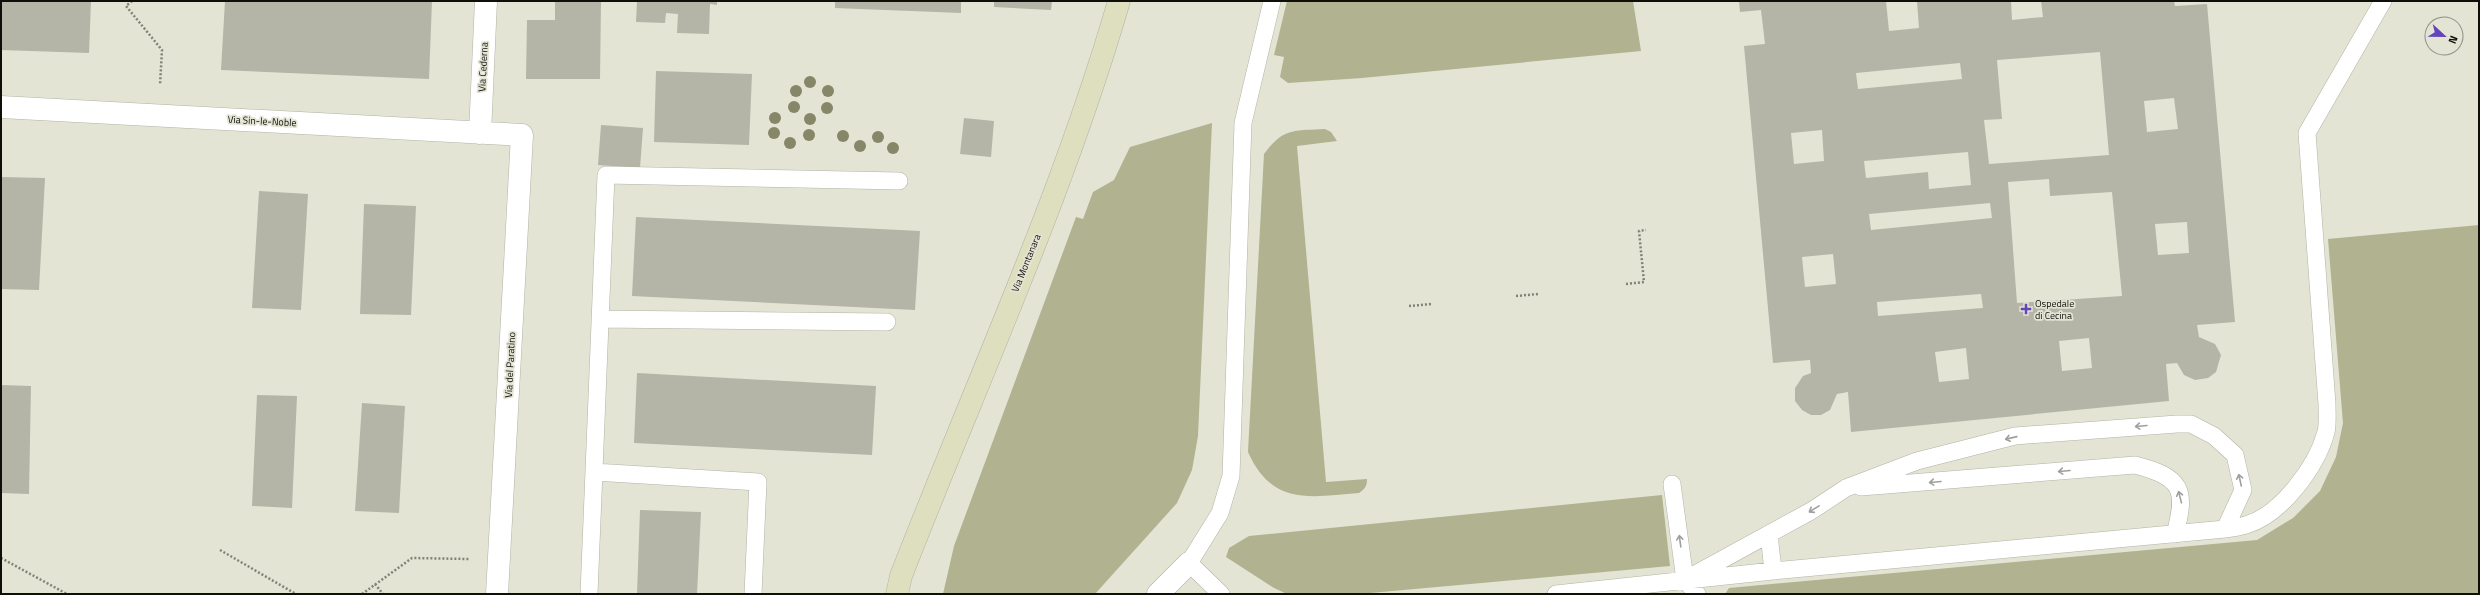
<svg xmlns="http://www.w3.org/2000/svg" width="2480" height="595" font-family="'Titillium Web',sans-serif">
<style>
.green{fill:#b0b290}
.building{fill:#b4b5a6;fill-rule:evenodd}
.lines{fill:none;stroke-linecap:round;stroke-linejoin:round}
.service-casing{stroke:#b2b3a4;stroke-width:18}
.minor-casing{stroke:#b2b3a4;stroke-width:23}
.secondary-casing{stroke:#b2b3a4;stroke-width:23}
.path{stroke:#818277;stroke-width:2.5;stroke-dasharray:2 2;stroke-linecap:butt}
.service{stroke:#fff;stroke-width:17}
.minor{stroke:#fff;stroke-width:22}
.secondary{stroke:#dedfbe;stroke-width:22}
.tree{fill:#868668}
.oneway{stroke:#9f9f9d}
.poi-dot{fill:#6444bc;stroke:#e3e4d4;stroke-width:1.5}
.labels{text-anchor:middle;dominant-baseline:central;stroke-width:3.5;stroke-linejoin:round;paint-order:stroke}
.street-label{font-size:10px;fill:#0f0f0a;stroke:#e3e4d4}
.poi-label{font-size:10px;fill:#0f0f0a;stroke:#e3e4d4;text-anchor:start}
</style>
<rect width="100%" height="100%" fill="#e3e4d4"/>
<path class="green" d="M1287,1h346l8,50 -279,27 -74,5 -8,-6 4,-20 -10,-2z
M1212,123l-14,313 -6,34 -15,33 -82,91h-152l11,-48 122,-329 7,2 10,-27 21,-12 16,-33z
M1325,129l6,3 6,9 -40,5 29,336 41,-3c0,7 -2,10 -8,14 -49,4 -87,13 -111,-41l16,-298c20,-27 30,-23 61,-25z
M2479,225v369h-754l4,-6 528,-48 36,-22 27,-27 16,-34 7,-34 -15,-184z
M1662,495l8,71 -311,28h-72l-13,-6 -48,-31 3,-9 20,-12z"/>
<path class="building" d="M1,1h90l-2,52 -88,-3z
M225,1h207l-3,78 -208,-9z
M555,1h46l-1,78h-74l1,-59h28z
M637,1h80v4l-7,-1 -1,30 -32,-1 1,-19 -12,-1 -1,10 -29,-1z
M835,1h126v12l-126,-5z
M994,1h58l-1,9 -57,-3z
M1739,1h147l3,30 30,-3 -2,-27h94l1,19 31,-3 -2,-16h133l1,5 32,-2 28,318 -38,3 2,12 16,7 6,11 -5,17 -8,6 -13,2 -11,-5 -7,-12 -11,1 3,37 -318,31 -3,-40 -11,2 -7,16 -9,5h-10l-9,-5 -7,-9v-13l8,-12 8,-3 -1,-13 -37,3 -29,-317 21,-2 -4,-34 -21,2zM2100,52l9,103 -120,9 -5,-44 18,-1 -5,-59zM1960,63l2,16 -104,10 -2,-16zM2174,98l4,31 -31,3 -3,-31zM1822,130l2,31 -30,3 -3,-31zM1968,152l3,33 -42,4 -1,-17 -62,6 -2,-17zM2049,179l1,17 62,-4 10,104 -105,7 -9,-121zM1990,203l2,15 -121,12 -2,-16zM2187,222l2,31 -31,2 -3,-31zM1833,254l3,30 -31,3 -3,-30zM1981,294l2,14 -105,8 -1,-14zM2089,338l3,30 -30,3 -3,-30zM1966,348l3,31 -30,3 -4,-30z
M656,71l96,3 -3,71 -95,-3z
M964,118l30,3 -3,36 -31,-3z
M601,125l42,3 -3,40 -42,-3z
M1,177l44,1 -6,112 -38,-1z
M259,191l49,3 -7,116 -49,-2z
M364,204l52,2 -5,109 -51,-1z
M636,217l284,14 -5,79 -283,-14z
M637,373l239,13 -4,69 -238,-12z
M1,385l30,1 -2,108 -28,-1z
M257,395l40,1 -5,112 -40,-2z
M362,403l43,3 -6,107 -44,-2z
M640,510l61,2 -4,82h-60z"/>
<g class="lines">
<defs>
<path id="service" d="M600,319l287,3
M594,472l164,10 -5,112
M1672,484l13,96 12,14
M1861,487l274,-22c47,12 52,24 40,69
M1769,534l4,37
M1692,576l119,-65 35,-23 71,-27 98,-25 162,-12h14l23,12 21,19 8,35 -18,39
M589,594l17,-419 293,6
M1221,594l-32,-31 31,-50 11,-37 12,-353 29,-122
M1556,594l217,-23 452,-42c7,-1 14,-2 21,-4 35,-10 71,-59 80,-93 2,-8 1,-19 1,-28l-20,-271 76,-132"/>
<path id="minor" d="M1,107l521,28 -25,459
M480,133l6,-132
M1158,594l31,-31"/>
<path id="secondary" d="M897,594l4,-18c74,-191 161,-378 218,-575"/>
</defs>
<use href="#service" class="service-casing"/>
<use href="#minor" class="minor-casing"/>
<use href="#secondary" class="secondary-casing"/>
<path class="path" d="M132,1l-6,5 36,44 -2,35
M1626,284l18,-2 -5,-51 7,-1
M1516,296l22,-2
M1409,306l23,-2
M220,550l76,44
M1,558l66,36
M375,584l8,10
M362,594l50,-36 57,1"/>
<use href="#service" class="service"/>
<use href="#minor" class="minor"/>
<use href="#secondary" class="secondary"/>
</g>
<g class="tree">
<circle cx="810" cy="82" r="6"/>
<circle cx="796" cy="91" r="6"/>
<circle cx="828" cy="91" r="6"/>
<circle cx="794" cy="107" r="6"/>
<circle cx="827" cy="108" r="6"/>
<circle cx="775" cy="118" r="6"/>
<circle cx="810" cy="119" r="6"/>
<circle cx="774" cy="133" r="6"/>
<circle cx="809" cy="135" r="6"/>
<circle cx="843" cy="136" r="6"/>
<circle cx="878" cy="137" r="6"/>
<circle cx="790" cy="143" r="6"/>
<circle cx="860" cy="146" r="6"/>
<circle cx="893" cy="148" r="6"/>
</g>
<defs><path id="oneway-shaft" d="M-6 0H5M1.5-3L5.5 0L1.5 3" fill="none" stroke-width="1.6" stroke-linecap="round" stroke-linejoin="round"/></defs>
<g class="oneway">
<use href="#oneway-shaft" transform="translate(2141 426) rotate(175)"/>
<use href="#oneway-shaft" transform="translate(2011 438) rotate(167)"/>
<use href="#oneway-shaft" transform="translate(2064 471) rotate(175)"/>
<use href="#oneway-shaft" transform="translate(2240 480) rotate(-102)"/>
<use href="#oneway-shaft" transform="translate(1935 482) rotate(175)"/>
<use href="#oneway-shaft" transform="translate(2180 497) rotate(-104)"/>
<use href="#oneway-shaft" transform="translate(1814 509) rotate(148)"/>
<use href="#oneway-shaft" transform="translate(1680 541) rotate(-98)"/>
</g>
<path class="poi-dot" d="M2024 303h4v4h4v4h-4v4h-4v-4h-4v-4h4z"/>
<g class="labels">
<g class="street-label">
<text transform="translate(483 67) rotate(-87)">Via Cederna</text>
<text transform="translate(262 121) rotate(3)">Via Sin-le-Noble</text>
<text transform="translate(1026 263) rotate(-68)">Via Montanara</text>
<text transform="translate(510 365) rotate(-87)">Via del Paratino</text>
</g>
<g class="poi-label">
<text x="2035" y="303">Ospedale<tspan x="2035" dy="12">di Cecina</tspan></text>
</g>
</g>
<rect width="2480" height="595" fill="none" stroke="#0f0f0a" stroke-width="4"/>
<g transform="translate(2444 36) rotate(112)"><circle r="19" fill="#e3e4d4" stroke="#8e8f83"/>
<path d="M0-3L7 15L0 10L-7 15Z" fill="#6444bc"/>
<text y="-6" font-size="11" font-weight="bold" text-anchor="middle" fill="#0f0f0a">N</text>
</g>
</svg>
